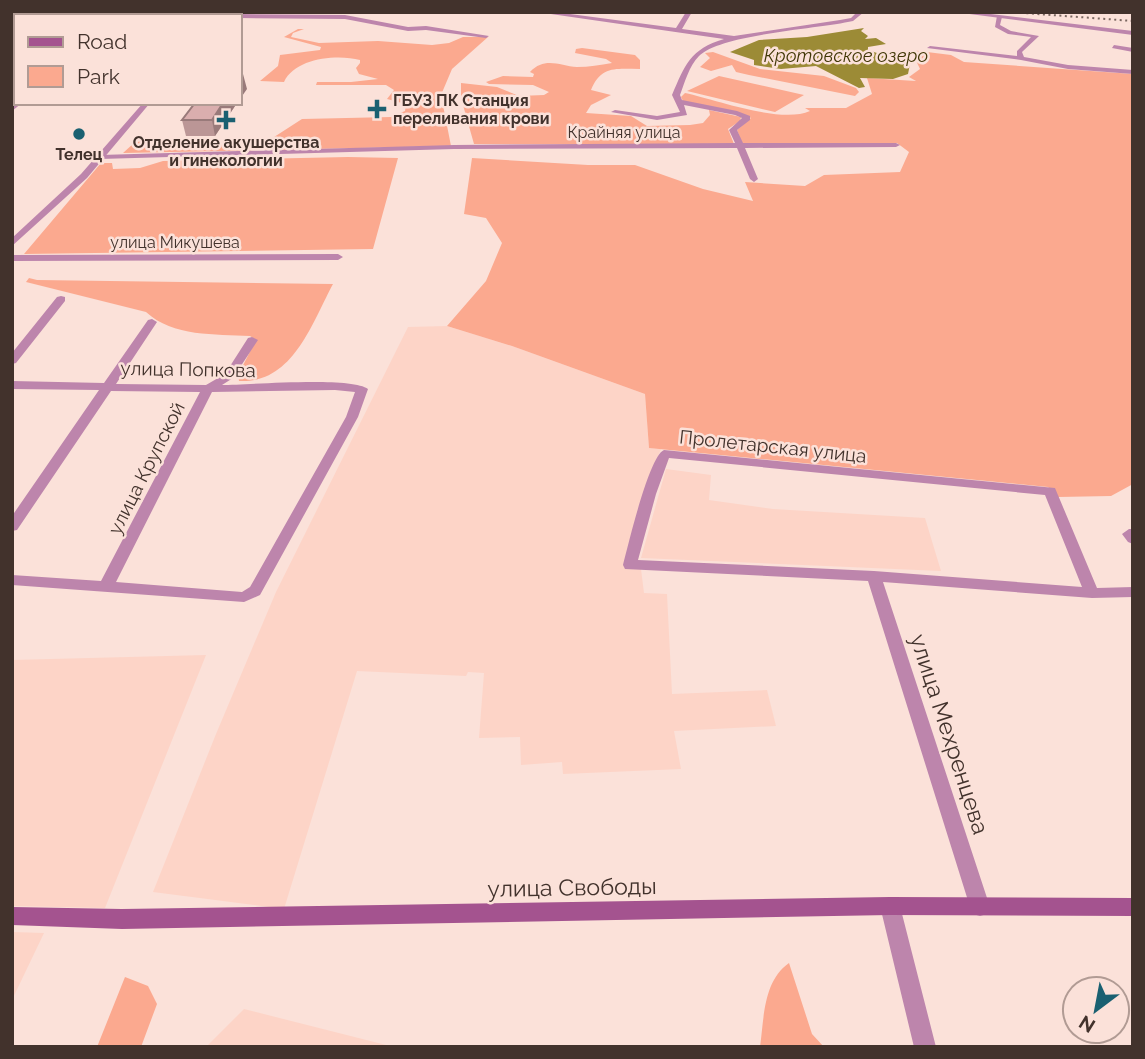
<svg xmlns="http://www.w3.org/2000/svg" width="1145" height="1059" font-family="Raleway,sans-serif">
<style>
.built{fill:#fdd4c7}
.green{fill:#fba98f}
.water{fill:#9c8b36}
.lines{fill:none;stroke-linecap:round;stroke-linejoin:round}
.minor{fill:#bd85ac;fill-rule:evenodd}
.tertiary{fill:#bd85ac;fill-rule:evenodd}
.secondary{fill:#a4538f;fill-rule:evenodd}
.rail{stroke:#7a6760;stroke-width:2;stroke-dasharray:2 3.5;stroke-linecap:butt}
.wall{fill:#bb9696}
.shaded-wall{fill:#997a7a}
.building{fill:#daaeae;stroke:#997a7a;stroke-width:2}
.poi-dot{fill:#1a6071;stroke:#fbe1d9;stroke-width:2.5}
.labels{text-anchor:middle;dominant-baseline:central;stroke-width:5;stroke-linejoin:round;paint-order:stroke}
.far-poi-label{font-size:16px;font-weight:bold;fill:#42322c;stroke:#fbe1d9}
.far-street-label{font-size:16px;fill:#42322c;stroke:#fbe1d9}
.far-water-label{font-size:18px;font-style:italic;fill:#403706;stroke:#fbe1d9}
.street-label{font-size:19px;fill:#42322c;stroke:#fbe1d9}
.near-street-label{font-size:23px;fill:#42322c;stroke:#fbe1d9}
</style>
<rect width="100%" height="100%" fill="#fbe1d9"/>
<path class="built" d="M447,326l65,20 133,48 4,54 12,1 -16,43 -18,75 14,2 3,24 23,1 5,100 95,-4 9,36 -102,5 7,38 -118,5 -1,-12 -41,3 -1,-28 -41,1 5,-65 -16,-1 -2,4 -109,-5 -73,238 -131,-17 63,-158 60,-142 132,-265z
M666,469l45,6 -2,25 64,9 152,9 16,53 -300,-13z
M206,655l-101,253 -93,-2v-246z
M12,932l32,1 -32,67z
M244,1009l150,38h-188z"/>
<path class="green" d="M298,29h6l-11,4 -2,4 28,6 59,-2 54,4 17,-2 14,-6h25l-36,32 -11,26 10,51 -328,7 11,-10 11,-3 98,5 28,-6 31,-20 89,-2 14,-6 1,-7 -19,-5 7,-9 -8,-5h-70l1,-3h34l27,-3 -19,-5 -3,-6 4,-5v-3c-23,-6 -65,-2 -76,22l-24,-1 18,-15 2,-11 40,-5 1,-3 -37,-10z
M582,48l53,7 5,5v9c-23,0 -39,-4 -49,21l20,5 -20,10 -5,8 45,3 16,10 43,-1 13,-2 7,-8 -1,-5 32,7 -1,4 -12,8 6,15h-260l-13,-46v-15l36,4 22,9 25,-1 5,-3 -16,-7 -44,-1 -3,-2 17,-6 30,1 1,-3 -4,-2c15,-16 30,-6 47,-5 12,0 23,-2 35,-4l-6,-4 -31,-6 1,-4z
M911,50l40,5 13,7 169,12v410l-22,12 -53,1 -10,-10 -399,-39 -4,-54 -133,-48 -65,-20 39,-45 16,-38 -16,-25 -22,-4 8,-56 116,7h47l68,24 50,12 -8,-19 60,4 19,-11 76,-3 9,-20 -12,-9 -154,2 -6,-15 14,-12 -13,-6 -55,-11 -2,-4 4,-4c32,7 96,31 125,18l-5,-3h41l26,-14 -5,-16 49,3 -7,-4 11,-8z
M713,52l47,17 64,7 32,12 3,4 -4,4 -106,-21 -13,-3 -4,-7 -21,6 -11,-4 10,-9 -5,-5z
M719,76l85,19 -29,17 -88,-21z
M348,157l50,1 -25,91 -349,5 77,-91h11l1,6 27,-1 23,-7z
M29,278l8,2 296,4c-21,39 -40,100 -94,97l-1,-6 18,-35 -6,-4c-35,-2 -77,1 -104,-24l-120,-30z
M789,963l23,71 12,13h-64c4,-28 3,-66 29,-84z
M125,977l23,9 9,18 -16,43h-44z"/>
<path class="water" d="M864,28l-3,3 7,5 -3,3 11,-1 10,6 -18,3v3l42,14 -2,10 -15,5 -33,-1 5,9 -6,1 -43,-22 -35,3 -27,-4v-5l-24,-8 29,-12 48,-3z"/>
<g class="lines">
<path class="minor" d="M46,12h7l-4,4h-7z
M133,12l76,2 3,2 -81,-1z
M537,12h18l121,16 10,-16h6l-10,17 52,7 106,-16 11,-2 6,-6h7l-11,9c-35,8 -132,13 -154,35 -10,10 -14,26 -19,39l2,5 55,11 13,5v4l-13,10 6,13h153l4,2 -4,2 -151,1 13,31 -4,3 -4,-3 -13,-31 -283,1 -354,10 -4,-2 4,-2 354,-10 281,-2 -6,-13 13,-12 -7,-3 -51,-10 3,10 -30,5 -46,-8 4,-2 42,6 23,-4 -8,-17c13,-30 18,-46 52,-56z
M240,14l105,1 63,12 18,-1 63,10 -3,2 -60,-8 -18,1 -63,-12 -105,-1 -3,-2z
M997,16l5,1 -2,8 11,6 28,5 -17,16 2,5 44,8 65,5v4l-65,-5 -47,-9 -94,-12 3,-2 87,10v-5l14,-14 -23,-3 -13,-7z
M16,35v5l-4,1v-5z
M1114,45l19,3v4l-21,-4z
M12,54h4v4h-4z
M16,102l6,1 -10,8v-6z
M12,255l326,-1 5,3 -5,3 -326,1z
M61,296l4,1v4l-49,62 -4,1v-11l45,-56z
M152,319l5,3 -41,62 90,1 19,-11 23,-36 4,-1 6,3 -25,38 -11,7c27,0 129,-9 146,4l-10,28 -98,178 -16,7 -232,-17v-10l89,6 99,-189 -89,-1 -94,139 -5,1v-15l87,-126 -87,-1v-8l92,2 44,-63zM335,390l20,2 -9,25 -96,170 -8,5 -126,-10 96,-190z
M664,450l391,38 42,100 36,-1v10l-41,1 -209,-16 107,325 -3,7 -7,2 -7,-2 -3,-7 -102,-326 -243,-12 -2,-4c5,-19 26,-109 41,-115zM669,458l376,37 37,92 -208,-16 -236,-11 18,-66z
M1129,529h4v15l-5,-2 -6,-8z
M890,897l7,2 3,7 36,141h-22l-34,-141 3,-7z"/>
<path class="tertiary" d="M223,12h7l-3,4h-7z
M954,12h20l159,19v4z
M143,103h7l-63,75 -75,68v-8l69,-64z"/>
<path class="secondary" d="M890,897l243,1v18l-243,-1 -768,14 -110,-4v-18l110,2z"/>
<path class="rail" d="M1010,12l123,9"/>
</g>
<path class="wall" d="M237,103l-22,33h-29l-4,-16z"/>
<path class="shaded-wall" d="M243,74l4,15 -7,10v-20z
M223,103h14l-22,33 -3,-16z"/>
<path class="building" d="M195,103h28l-11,17h-30z"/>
<g class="poi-dot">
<path d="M373.5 98.5h7v7h7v7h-7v7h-7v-7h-7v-7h7z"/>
<path d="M222.5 109.5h7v7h7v7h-7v7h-7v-7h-7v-7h7z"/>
<circle cx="79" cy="134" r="7"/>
</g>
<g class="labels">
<g class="far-poi-label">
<text x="393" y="100" text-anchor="start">ГБУЗ ПК Станция<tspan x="393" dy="18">переливания крови</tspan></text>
<text x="226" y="142">Отделение акушерства<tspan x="226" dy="18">и гинекологии</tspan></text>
<text x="79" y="154">Телец</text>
</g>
<g class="far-street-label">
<text x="624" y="132">Крайняя улица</text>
<text x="175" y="242">улица Микушева</text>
</g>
<g class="far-water-label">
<text x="846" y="55">Кротовское озеро</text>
</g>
<g class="street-label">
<text transform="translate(188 369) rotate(1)">улица Попкова</text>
<text transform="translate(773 446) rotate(6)">Пролетарская улица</text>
<text transform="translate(146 468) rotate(-63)">улица Крупской</text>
</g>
<g class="near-street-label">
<text transform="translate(950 734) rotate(72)">улица Мехренцева</text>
<text transform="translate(572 887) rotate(-1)">улица Свободы</text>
</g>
</g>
<rect width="1145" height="1059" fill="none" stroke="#42322c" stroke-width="28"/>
<rect x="14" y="14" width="228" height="91" fill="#fbe1d9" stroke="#b19b94" stroke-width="2"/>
<rect x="28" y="37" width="35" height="10" fill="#a4538f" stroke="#b19b94" stroke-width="2"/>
<text x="77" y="49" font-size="21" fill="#42322c">Road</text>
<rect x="28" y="66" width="35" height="21" fill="#fba98f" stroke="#b19b94" stroke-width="2"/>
<text x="77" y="84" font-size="21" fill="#42322c">Park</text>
<g transform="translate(1096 1010) rotate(212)"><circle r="33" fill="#fbe1d9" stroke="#b19b94" stroke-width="2"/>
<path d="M0-5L12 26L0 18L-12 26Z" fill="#1a6071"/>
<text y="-10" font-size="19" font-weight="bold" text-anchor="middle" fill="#42322c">N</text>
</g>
</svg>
